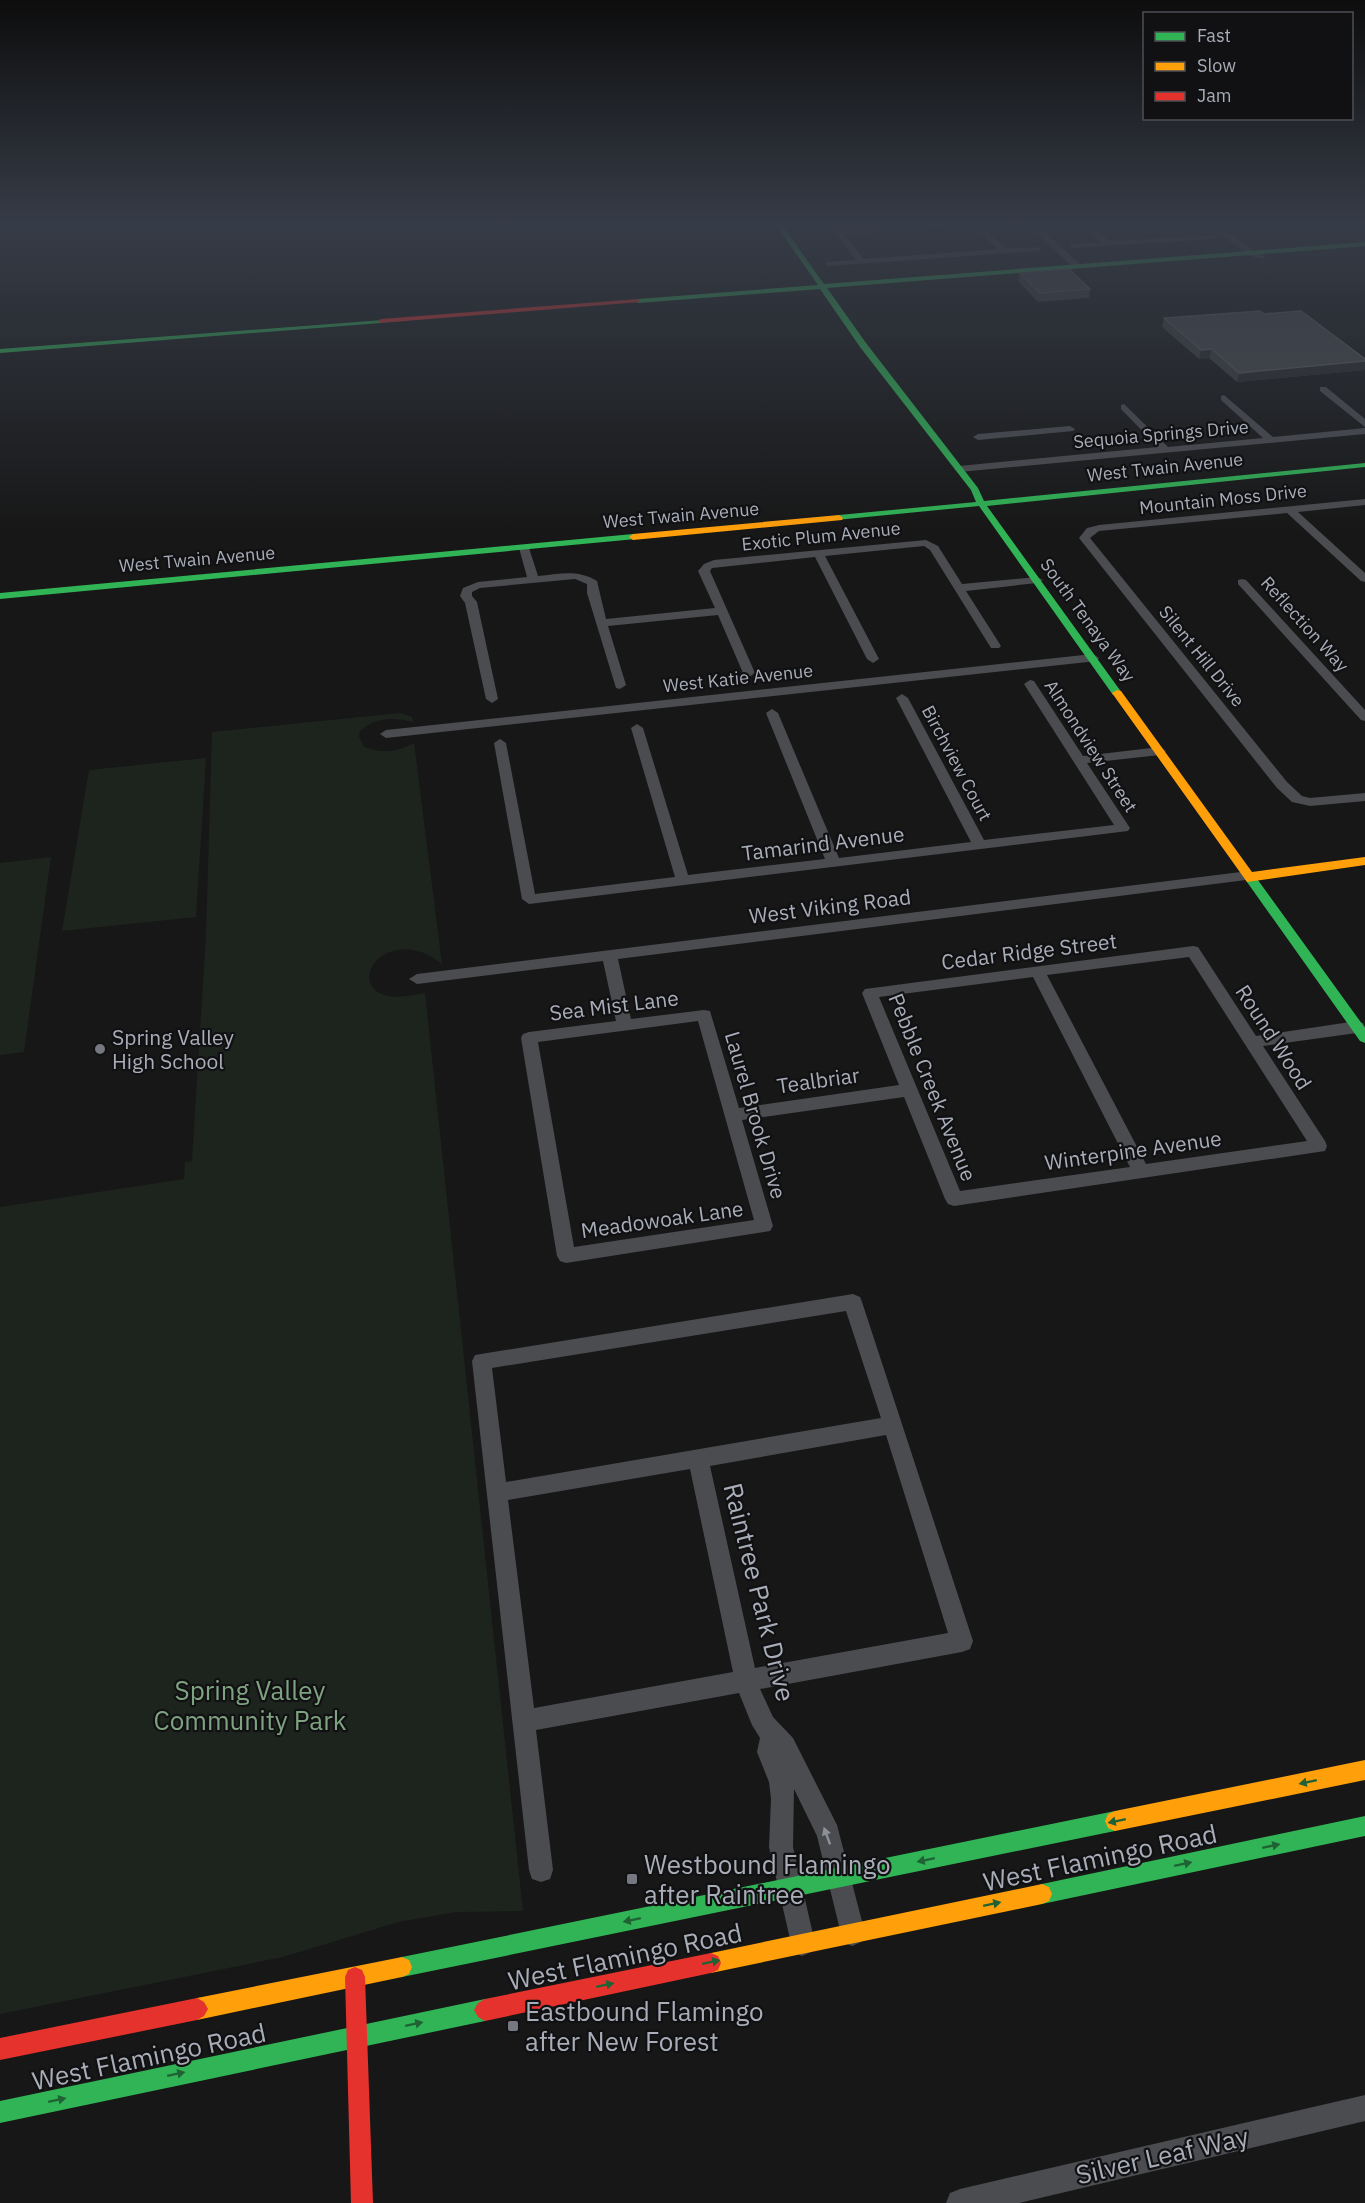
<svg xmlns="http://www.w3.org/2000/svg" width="1365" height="2203" font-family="'IBM Plex Sans',sans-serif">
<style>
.green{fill:#1d241e}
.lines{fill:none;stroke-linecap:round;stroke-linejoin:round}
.street{fill:#4b4c50;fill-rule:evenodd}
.fast{fill:#30b455;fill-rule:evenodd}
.slow{fill:#ff9f0a;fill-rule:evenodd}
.jam{fill:#e5322d;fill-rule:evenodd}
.wall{fill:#3d3d3f}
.shaded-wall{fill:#29292a}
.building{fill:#49494c;stroke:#58595d;stroke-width:1.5}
.oneway{fill:#206234}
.oneway2{fill:#8c9099}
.poi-dot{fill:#757880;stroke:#111113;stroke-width:2}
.labels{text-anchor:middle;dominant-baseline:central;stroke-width:4.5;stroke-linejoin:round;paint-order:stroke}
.far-street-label{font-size:18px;fill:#a8adb8;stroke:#111113}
.street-label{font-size:21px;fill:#a8adb8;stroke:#111113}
.poi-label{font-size:21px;fill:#a8adb8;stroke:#111113;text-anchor:start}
.near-street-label{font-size:26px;fill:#a8adb8;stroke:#111113}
.near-park-label{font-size:26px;fill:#7fa381;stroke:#111113}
.near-poi-label{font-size:26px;fill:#a8adb8;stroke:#111113;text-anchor:start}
</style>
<rect width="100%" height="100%" fill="#171717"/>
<path class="green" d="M400,713l12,4 1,5c-19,-5 -38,-5 -53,9l-1,6 5,10c19,7 33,5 50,-4l28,221c-54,-43 -100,21 -54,32 12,2 26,-1 37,-3l98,918 -67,1 -58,10 -115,35 -283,57v-807l184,-28 1,-17 7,-1 14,-225 6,-204z
M206,758l-10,159 -134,14 27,-161z
M51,857l-27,195 -24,3v-192z"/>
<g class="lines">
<path class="street" d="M829,225h8l3,5 109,-5 -4,2 -101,7 20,25 134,-10 -25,-24h8l25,24 31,-2 4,2 -4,2 -208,15h-3v-4l30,-2z
M1029,225h8l43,39v4h-6z
M1081,225h8l21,16 102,-6 4,2 -4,2 -141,9v-4h3l27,-2z
M1210,225h8l36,26 12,6 -4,2 -14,-4z
M1320,387h6l39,32v8l-45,-36z
M1224,395l49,42 92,-9v6l-406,38 -5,-3 5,-3 199,-19 -37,-38v-4l3,-1 44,43 95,-9 -42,-38v-4z
M1070,426l5,3 -2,2 -95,9 -5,-3 5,-3z
M1365,499v6l-67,7 67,61v9l-4,-1 -74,-68 -188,18 -9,7 197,244 15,14 8,2 55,-5v8l-55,5 -18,-4 -15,-14 -198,-250 8,-10 12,-3z
M926,540l12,6 24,38 75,-7 6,3 -6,3 -71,8 35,55 -2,2h-8l-61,-98 -6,-4 -99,10 54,103 -6,4 -6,-4 -52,-102 -103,11 -2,3 45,102 -6,4 -6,-4 -25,-58 -110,11 18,59 -6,4 -4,-1 -29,-95v-9l-12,-5 -95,9 -8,4v4l5,6 21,97 -6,4 -6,-4 -21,-96 -5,-7 3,-8 15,-6 49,-5 -8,-29 5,-3 5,3 9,28c21,-2 40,-7 59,5l9,38 109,-11 -17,-37 6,-7 10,-4z
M1242,579l4,1 119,130v11l-4,-1 -123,-136v-4z
M1093,654l6,4 -2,3 -711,77 -6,-4 6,-4z
M1030,680l4,1 49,75 77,-9 6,4 -6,4 -73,8 43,65 -2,3 -599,73 -7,-5 -28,-156 6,-4 6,4 29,151 140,-17 -44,-149 6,-4 6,4 45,147 137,-16 -59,-146 6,-4 6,4 61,145 132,-16 -75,-144 6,-4 6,4 76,142 130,-15 -90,-141z
M1249,871l5,2 2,3 -2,3 -636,80 13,60 73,-9 6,1 29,97 160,-23 -37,-92 3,-4 328,-43 5,1 58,89 101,-15 6,2 2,4 -2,4 -6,2 -94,13 62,95 2,5 -2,5 -371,55 -6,-2 -3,-5 -41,-102 -162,23 31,106 -3,5 -204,32 -6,-2 -3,-5 -36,-218 2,-4 6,-2 87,-11 -13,-60 -186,23 -8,-5 8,-5zM1189,957l118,184 -161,23 -99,-189zM1033,977l97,190 -170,24 -81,-194zM698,1021l56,199 -180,27 -36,-205z
M853,1294l7,3 2,5 111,339 -3,8 -8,3 -202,37 13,28 20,21 44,87 28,108 -4,9 -9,4 -9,-4 -26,-106 -23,-47 -1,58 22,96 -4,9 -9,4 -9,-4 -24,-105 2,-48 -2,-17 -12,-30 3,-14 -8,-13 -13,-32 -203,37 17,140 -3,9 -9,3 -9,-3 -3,-9 -57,-509 3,-6zM846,1311l35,107 -375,64 -14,-114zM886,1435l62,198 -193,35 -45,-202zM690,1469l43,203 -199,36 -26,-208z
M1365,2095v26l-346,82h-73l4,-10 10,-4z"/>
<path class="fast" d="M776,225h6l42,59 541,-42v4l-538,42 39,55 112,145 6,13 381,-38v4l-378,39 135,187 -5,3 -4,-1 -134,-189 -143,14 -1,-2 4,-3 137,-13 -5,-12 -111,-143 -40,-58 -182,14 -3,-2 3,-2 180,-14z
M383,320l-2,3 -381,30v-4z
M633,534l4,3 -1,2 -636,60v-6z
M1251,875l4,1 110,152v15l-5,-2 -113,-159 -2,-3 2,-3z
M1115,1811l7,3 3,7 -3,7 -7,3 -713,146 -7,-3 -3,-7 3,-7 7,-3z
M1365,1816v20l-323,68 -7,-3 -3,-7 3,-7 7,-3z
M485,1999l7,4 4,7 -4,7 -7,4 -485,102v-22z"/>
<path class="slow" d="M839,515l4,3 -1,2 -209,20 -4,-3 4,-3z
M1117,690l4,1 131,181 113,-15v8l-118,17 -135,-189z
M1365,1760v20l-250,51 -7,-3 -3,-7 3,-7 7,-3z
M1042,1884l7,3 3,7 -3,7 -7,3 -331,69 -7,-3 -3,-7 3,-7 7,-3z
M402,1957l7,3 3,7 -3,7 -7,3 -205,43 -7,-4 -4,-7 4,-7 7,-4z"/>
<path class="jam" d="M638,299l2,3 -259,21 -3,-2 3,-2z
M711,1953l7,3 3,7 -3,7 -7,3 -226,48 -7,-4 -4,-7 4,-7 7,-4z
M355,1967l7,3 3,7 8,226h-22l-6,-226 3,-7z
M197,1998l7,4 4,7 -4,7 -7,4 -197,40v-22z"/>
</g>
<path class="wall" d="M1020,273l70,16 -1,9 -51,4 -20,-21z
M1264,314l101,45v11l-128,12 -28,-24 -10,1 -37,-32 2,-9z"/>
<path class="shaded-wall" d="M1212,349l-3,9 -10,1 2,-9z
M1365,361v9l-128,12 2,-9z"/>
<path class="building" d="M1069,269l21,20 -50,4 -20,-20z
M1260,311l4,3 37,-3 64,48v2l-126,12 -27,-24 -11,1 -37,-32z"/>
<defs><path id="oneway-solid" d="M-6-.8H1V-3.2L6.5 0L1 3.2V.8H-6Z" transform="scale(1.5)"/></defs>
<g class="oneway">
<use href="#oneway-solid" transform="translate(1308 1782) rotate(168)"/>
<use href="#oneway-solid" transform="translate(1117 1821) rotate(168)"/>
<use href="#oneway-solid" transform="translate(1271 1846) rotate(-12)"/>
<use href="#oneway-solid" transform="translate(926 1860) rotate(168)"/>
<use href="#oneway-solid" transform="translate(1183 1864) rotate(-12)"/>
<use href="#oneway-solid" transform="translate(992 1904) rotate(-12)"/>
<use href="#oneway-solid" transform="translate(632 1920) rotate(168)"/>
<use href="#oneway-solid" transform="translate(711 1962) rotate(-12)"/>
<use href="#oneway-solid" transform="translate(605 1985) rotate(-12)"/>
<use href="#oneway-solid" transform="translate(414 2024) rotate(-12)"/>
<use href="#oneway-solid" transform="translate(176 2074) rotate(-12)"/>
<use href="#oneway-solid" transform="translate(57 2100) rotate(-12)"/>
</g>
<use class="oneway2" href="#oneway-solid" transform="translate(827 1836) rotate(-110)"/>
<linearGradient id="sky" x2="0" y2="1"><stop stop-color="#0d0d0d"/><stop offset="0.42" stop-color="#363c47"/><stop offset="1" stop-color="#363c47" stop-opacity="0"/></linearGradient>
<rect width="1365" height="533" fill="url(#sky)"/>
<g class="poi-dot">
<circle cx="100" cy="1049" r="6"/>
<rect x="626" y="1873" width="12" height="12" rx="3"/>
<rect x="507" y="2020" width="12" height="12" rx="3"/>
</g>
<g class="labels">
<g class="far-street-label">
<text transform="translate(1161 434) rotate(-5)">Sequoia Springs Drive</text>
<text transform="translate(1165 467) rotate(-6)">West Twain Avenue</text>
<text transform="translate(1223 499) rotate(-6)">Mountain Moss Drive</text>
<text transform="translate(681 515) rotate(-5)">West Twain Avenue</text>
<text transform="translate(821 536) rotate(-6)">Exotic Plum Avenue</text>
<text transform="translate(197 559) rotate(-5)">West Twain Avenue</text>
<text transform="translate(1088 620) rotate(54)">South Tenaya Way</text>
<text transform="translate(1305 624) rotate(48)">Reflection Way</text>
<text transform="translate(1202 656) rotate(51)">Silent Hill Drive</text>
<text transform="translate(738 678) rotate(-6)">West Katie Avenue</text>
<text transform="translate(1091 746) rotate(57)">Almondview Street</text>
<text transform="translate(957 763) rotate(62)">Birchview Court</text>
</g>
<g class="street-label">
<text transform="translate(823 843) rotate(-7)">Tamarind Avenue</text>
<text transform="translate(830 906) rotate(-7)">West Viking Road</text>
<text transform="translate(1029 951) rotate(-7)">Cedar Ridge Street</text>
<text transform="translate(614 1005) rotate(-7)">Sea Mist Lane</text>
<text transform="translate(1274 1037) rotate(57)">Round Wood</text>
<text transform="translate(818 1080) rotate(-8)">Tealbriar</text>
<text transform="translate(933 1087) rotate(68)">Pebble Creek Avenue</text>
<text transform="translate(756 1115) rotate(74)">Laurel Brook Drive</text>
<text transform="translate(1133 1150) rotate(-8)">Winterpine Avenue</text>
<text transform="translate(662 1219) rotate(-8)">Meadowoak Lane</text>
</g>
<g class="poi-label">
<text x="112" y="1037">Spring Valley<tspan x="112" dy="24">High School</tspan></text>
</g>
<g class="near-street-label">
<text transform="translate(760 1592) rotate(76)">Raintree Park Drive</text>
<text transform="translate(1100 1857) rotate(-12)">West Flamingo Road</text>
<text transform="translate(625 1956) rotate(-12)">West Flamingo Road</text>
<text transform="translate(149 2056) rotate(-12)">West Flamingo Road</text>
<text transform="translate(1162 2155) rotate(-13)">Silver Leaf Way</text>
</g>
<g class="near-park-label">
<text x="250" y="1690">Spring Valley<tspan x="250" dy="30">Community Park</tspan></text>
</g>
<g class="near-poi-label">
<text x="644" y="1864">Westbound Flamingo<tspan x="644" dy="30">after Raintree</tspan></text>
<text x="525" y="2011">Eastbound Flamingo<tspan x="525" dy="30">after New Forest</tspan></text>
</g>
</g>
<rect x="1143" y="12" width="210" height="108" fill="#111113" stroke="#4d4f55" stroke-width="1.5"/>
<rect x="1155" y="32" width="30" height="9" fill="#30b455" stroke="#4d4f55" stroke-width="1.5"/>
<text x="1197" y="42" font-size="18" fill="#a8adb8">Fast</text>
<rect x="1155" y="62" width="30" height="9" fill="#ff9f0a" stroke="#4d4f55" stroke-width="1.5"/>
<text x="1197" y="72" font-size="18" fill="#a8adb8">Slow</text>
<rect x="1155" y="92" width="30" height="9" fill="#e5322d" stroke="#4d4f55" stroke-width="1.5"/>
<text x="1197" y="102" font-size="18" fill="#a8adb8">Jam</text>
</svg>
